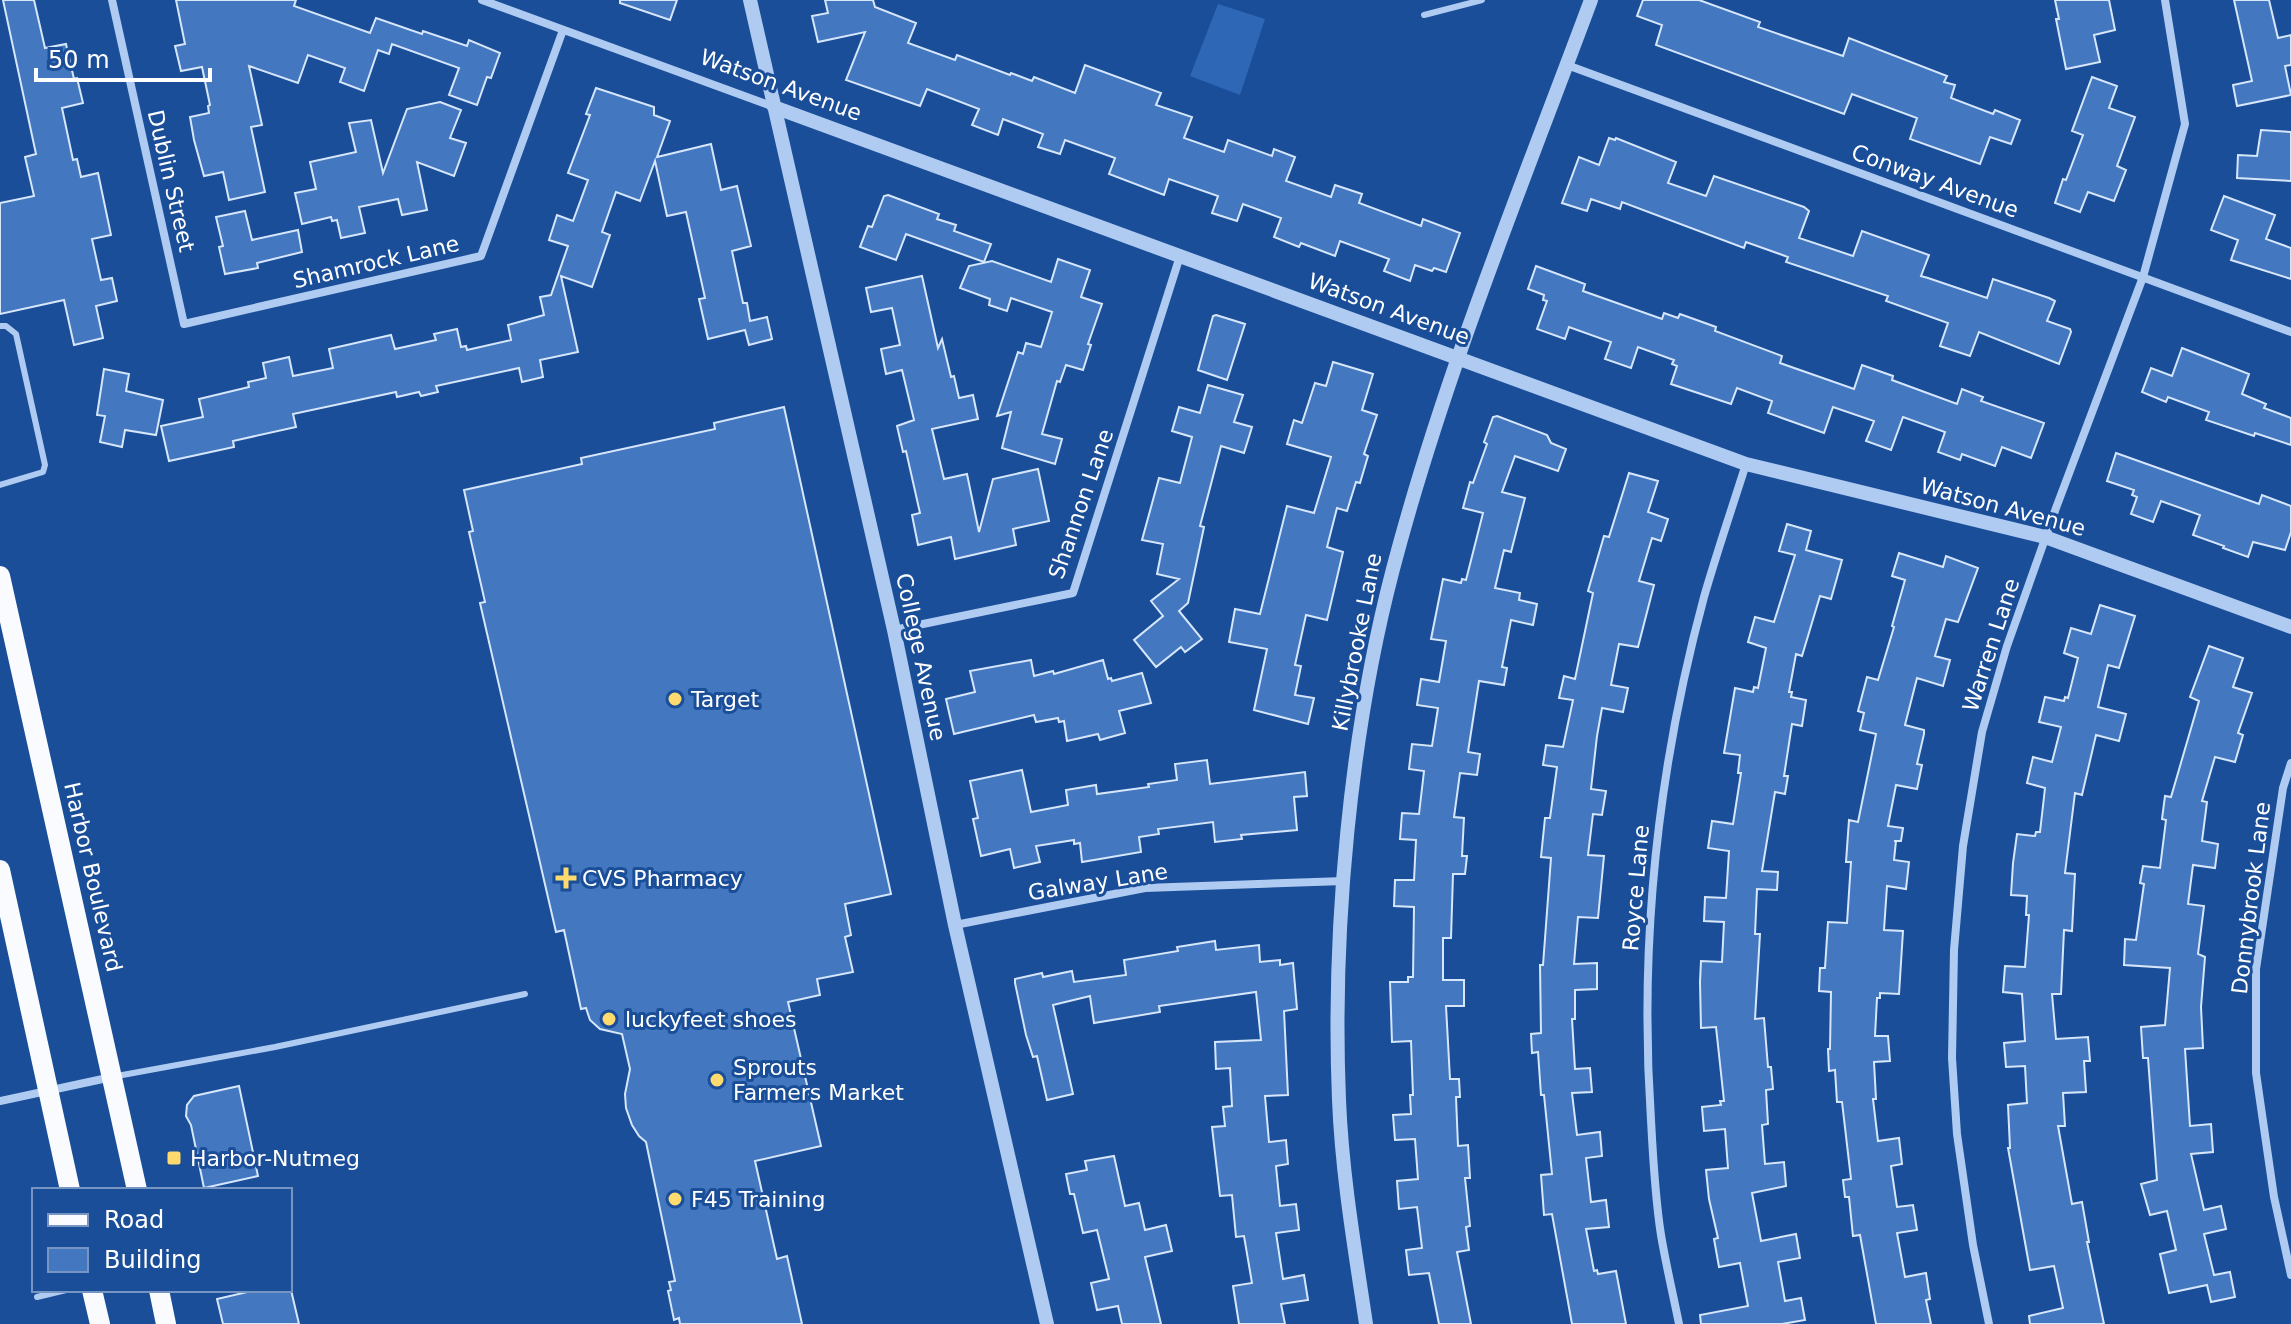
<svg xmlns="http://www.w3.org/2000/svg" width="2291" height="1324" font-family="'DejaVu Sans',sans-serif">
<style>
.green{fill:#2e67b6}
.building{fill:#4377bf;stroke:#d6e6fb;stroke-width:2}
.lines{fill:none;stroke-linecap:round;stroke-linejoin:round}
.service{stroke:#afcbf1;stroke-width:6}
.minor{stroke:#afcbf1;stroke-width:8}
.tertiary{stroke:#afcbf1;stroke-width:14}
.primary{stroke:#f9fbff;stroke-width:20}
.poi-dot{fill:#ffda6f;stroke:#1a4e99;stroke-width:3}
.labels{text-anchor:middle;dominant-baseline:central;stroke-width:6;stroke-linejoin:round;paint-order:stroke}
.street-label{font-size:22px;fill:#fff;stroke:#1a4e99}
.poi-label{font-size:22px;fill:#fff;stroke:#1a4e99;text-anchor:start}
</style>
<rect width="100%" height="100%" fill="#1a4e99"/>
<path class="green" d="M1218,4l47,15 -25,76 -50,-19z"/>
<path class="building" d="M3,0h31l11,48 21,-4 8,35 3,-1 6,25 -21,5 11,52 4,-1 4,18 17,-4 13,62 -19,4 9,41 11,-2 5,23 -21,5 7,32 -29,7 -10,-45 -64,14v-111l34,-7 -9,-39 11,-3z
M176,0h120l-2,6 76,27 6,-15 46,16 1,-3 44,15 2,-6 31,13 -9,25 -4,-1 -10,28 -28,-10 10,-27 -67,-24 -3,10 -11,-4 -14,41 -24,-9 5,-14 -37,-13 -10,28 -49,-17 13,59 -11,2 14,65 -36,8 -6,-28 -19,4 -10,-36 -4,-23 19,-4 -1,-7 2,-1 -8,-38 -21,4 -6,-25 10,-2z
M620,0h57l-7,20 -50,-17z
M825,0h48l2,7 41,16 -8,20 47,17 2,-5 53,20 1,-2 21,8 2,-4 41,16 10,-28 76,28 -5,12 36,12 -8,21 40,14 4,-12 44,16 2,-7 21,8 -9,24 45,16 4,-12 27,9 -3,9 62,23 2,-7 37,14 -14,39 -12,-4 -2,3 -17,-6 -5,16 -26,-10 5,-12 -49,-18 -5,15 -34,-13 -2,4 -25,-10 7,-19 -38,-14 -6,17 -25,-8 6,-17 -49,-17 -5,16 -55,-21 6,-16 -50,-18 -5,14 -22,-7 5,-13 -40,-15 -5,16 -26,-10 7,-16 -52,-20 -7,17 -74,-26 19,-48 -47,10 -6,-26 16,-3z
M1643,0h56l61,22 -2,5 85,29 6,-18 98,38 -3,6 11,3 -4,13 42,16 2,-4 25,10 -9,24 -21,-7 -10,27 -70,-25 7,-21 -65,-24 -8,20 -188,-69 6,-20 -25,-9z
M2055,0h54l6,30 -21,5 6,27 -34,7 -10,-50h3z
M2234,0h35l9,38 13,-3v30l-6,1 6,29 -54,11 -4,-21 19,-4z
M2092,77l25,9 -8,22 26,9 -18,49 9,4 -12,31 -26,-9 -8,20 -25,-9 8,-24 3,1 17,-45 -11,-4z
M596,88l58,19v8l16,6 -13,36 54,-13 10,46 16,-4 14,60 -19,5 11,52h4l3,18 17,-4 5,22 -23,6 -4,-15 -37,9 -9,-40 6,-1 -19,-86 -19,4 -12,-55 -15,40 -24,-9 -14,40 8,3 -18,52 -31,-11 17,76 -38,8 3,17 -21,5 -3,-14 -83,18 2,6 -17,4 -2,-4 -22,5 -1,-5 -103,22 3,13 -63,14 1,6 -65,14 -8,-35 42,-9 -4,-18 50,-12 -1,-5 18,-4 -3,-15 26,-6 4,19 40,-8 -4,-19 62,-14 4,14 41,-9 -2,-6 23,-5 4,18 5,-1 1,4 44,-10 -3,-15 36,-10 -4,-18 11,-2 17,-49 -19,-6 8,-25 16,6 15,-41 -20,-7 22,-58 -4,-1z
M440,102l21,8 -11,28 16,5 -12,33 -37,-14 10,48 -25,5 -4,-16 -39,8 6,26 -24,5 -4,-18 -5,1 -1,-4 -29,7 -7,-31 21,-4 -6,-27 46,-10 -7,-29 22,-3 12,53 24,-64z
M2261,130l30,2v49l-54,-3 1,-23 19,1z
M1609,138l6,2 1,-2 60,24 -8,21 38,13 8,-20 90,31 5,4 -10,27 54,18 9,-25 67,24 -8,21 7,2 59,20 6,-19 56,19 6,3 -8,20 23,8 1,3 -12,32 -80,-32 -9,24 -30,-10 8,-23 -62,-22 2,-5 -102,-34 2,-5 -42,-15 -2,6 -122,-46 -2,7 -29,-10 -4,12 -25,-8 17,-46 20,8z
M888,195l51,19 -2,5 19,6 -2,6 37,13 -7,18 -78,-28 -10,26 -36,-13 8,-21 4,1 12,-31z
M2224,196l51,19 -9,24 25,9v31l-60,-19 7,-20 -27,-10z
M245,211l7,29 46,-10 4,22 -45,11 1,5 -33,6 -6,-27 4,-1 -7,-29z
M1058,259l32,11 -9,27 21,7 -14,40 3,1 -8,25 -17,-5 -6,17 -3,-1 -15,53 20,5 -7,25 -53,-16 9,-36 -14,4 21,-64 5,2 3,-11 15,4 11,-35 -41,-14 -4,13 -18,-6 1,-6 -30,-11 9,-22 23,-5 59,21z
M1536,266l49,18 -2,7 79,28 2,-6 14,5 2,-4 36,13 -1,4 67,25 -2,7 74,26 8,-24 31,11 -1,4 65,24 5,-15 21,8 -2,4 63,22 -13,35 -29,-11 -7,19 -33,-12 -2,6 -22,-8 7,-20 -42,-15 -12,33 -25,-9 8,-20 -41,-14 -9,26 -56,-20 4,-12 -35,-13 -6,16 -60,-20 6,-18 -5,-2 2,-4 -36,-13 -7,21 -26,-9 6,-17 -42,-15 -4,12 -28,-10 10,-28 -4,-1 1,-5 -16,-6z
M922,276l16,72 4,-9 9,38 3,-1 5,22 14,-3 5,24 -46,10 12,50 23,-5 12,58 14,-53 45,-10 11,52 -36,8 3,16 -61,14 -4,-22 -33,8 -6,-30 8,-2 -14,-62 -3,1 -6,-26 17,-6 -12,-50 -16,4 -5,-25 19,-4 -8,-37 -21,4 -5,-24z
M1216,315l29,9 -18,56 -29,-10 15,-54z
M2182,348l67,26 -7,20 24,10 -2,4 27,10v27l-36,-12 -1,3 -48,-16 3,-8 -41,-15 -2,5 -24,-10 9,-24 21,8z
M1333,362l40,12 -11,36 15,5 -13,39 4,2 -8,27 -4,-1 -9,29 -10,-3 -10,39 16,5 -16,68 -21,-5 -11,50 6,1 -6,29 19,3 -6,26 -54,-14 13,-61 -38,-7 6,-33 25,5 27,-108 27,7 17,-56 -44,-13 7,-24 8,3 13,-40 11,3z
M104,369l25,5 -3,17 37,9 -7,35 -31,-5 -3,17 -22,-5 5,-26 -8,-1z
M1208,385l35,10 -9,27 18,5 -8,26 -23,-7 -21,80 4,1 -16,76 -9,8 23,28 -17,13 -4,-5 -25,20 -22,-27 29,-24 -12,-15 28,-22 -22,-5 6,-30 -21,-4 17,-62 21,5 12,-46 -20,-6 7,-24 21,6z
M784,407l107,487 -46,10 6,31 -6,2 8,35 -36,7 3,16 -32,7 33,144 -66,15 22,98 10,-3 15,68h-122l-1,-6 -5,2 -6,-29 3,-1 -2,-8 6,-1 -29,-139 -7,-6 -7,-11 -6,-17 -1,-14 5,-25 -8,-35 -22,-5 -10,-9 -4,-12 -5,1 -17,-79 -8,2 -76,-329 5,-1 -16,-70 4,-1 -9,-41 118,-26 -1,-6 134,-29 -1,-6z
M1497,416l50,19 4,8 15,6 -8,22 -43,-15 -13,36 23,6 -14,54 -7,-2 -9,38 25,5 -1,7 18,4 -4,21 -22,-5 -9,47 5,1 -3,17 -25,-4 -11,71 12,2 -3,21 -17,-2 -6,44 10,1 -2,38h5l-2,18h-12l-2,64h-8v42h21v26h-18l4,73h9l1,18h-4l2,49 10,-1 2,33h-5l5,48 -4,1 3,23 -12,2 14,72h-32l-10,-51 -20,2 -3,-25 16,-2 -5,-41 -18,2 -2,-28 21,-2 -3,-40 -20,1 -2,-25 18,-1 -1,-19h3l-2,-54 -19,1 -2,-60h18v-5h5l1,-70 -20,-1 1,-26h19l2,-40 -16,-1 2,-26 17,1 5,-43 -15,-2 3,-25 20,2 6,-38 -21,-3 4,-26 18,3 7,-41 -15,-2 12,-60 18,4 1,-4 4,1 17,-67 -20,-5 7,-26 3,1 14,-39 -3,-2 9,-25z
M2116,453l143,51 3,-9 29,11v26l-6,18 -32,-8 -5,15 -25,-9 1,-2 -31,-11 7,-20 -39,-14 -8,21 -22,-8 6,-17 -5,-2 2,-5 -27,-9z
M1629,473l29,8 -10,31 20,7 -7,22 -9,-3 -13,43 15,4 -16,62 -19,-3 -8,41 17,3 -5,24 -21,-4 -5,28 -6,53 15,2 -4,24 -9,-1 -5,41 16,1 -6,62 -20,-1 -4,47 23,-1v26l-22,1v29h-3l3,50 15,-1 2,24 -20,1 5,42 23,-3 2,24 -16,2 5,44 15,-2 3,27 -23,2 8,42 3,-1 1,4 18,-3 10,53h-54l-20,-110 -8,1 -3,-40 11,-1 -8,-79h-3l-3,-43 -6,1 -1,-19 10,-1 -1,-68h3l8,-107 -10,-1 4,-39h5l7,-51 -14,-2 3,-20 17,2 10,-47 -14,-2 5,-22 11,3 18,-86 -5,-2 16,-55 5,1z
M1787,524l24,7 -5,19 36,10 -11,39 -11,-3 -18,60 -6,-2 -7,38h3l-1,5 15,3 -4,26 -10,-2 -8,52h4l-3,18 -10,-2 -13,79 16,1 -1,18 -20,-1 -2,45h5l-5,85 9,-1 4,49h3l2,22 -7,1 2,34 -6,1 3,39 19,-2 2,24 -34,7 9,48 35,-7 4,24 -22,4 7,39 16,-3 4,22 -23,4h-81l-1,-9 48,-9 -8,-43 -21,4 -5,-28 4,-1 -9,-39 -3,-29 22,-2 -3,-39 -21,2 -2,-24 19,-2 -1,-4h4l-8,-74 -15,1 -1,-46 1,-21 21,1 2,-40 -20,-1 1,-24 21,1 3,-47 -21,-3 4,-27 21,3 8,-51h-3l2,-18 -16,-2 11,-65 18,4 1,-5 4,1 8,-40 -18,-6 7,-25 19,5 21,-67 -16,-4z
M1899,553l44,14 3,-11 32,12 -20,54 -12,-3 -11,37 15,4 -7,26 -26,-8 -12,47 19,5v4l-7,30 5,1 -5,24 -21,-4 -8,41 15,2 -2,13h-7h2l-2,19 15,2 -3,27 -19,-3 -3,44 19,1 -4,63 -19,-1v5h-3l-2,38h13l2,25 -16,1 2,37h-3l5,42 21,-3 3,26 -11,2 6,41 16,-2 4,25 -20,3 8,44 21,-4 4,26 -4,1 5,24h-55l-16,-89 -7,1 -4,-39h-4l-2,-17 8,-1 -9,-77h-5l-2,-32 -6,1 -1,-22h2l1,-57 -12,-1 1,-23h5l3,-46 19,1 4,-61h-5l3,-42 9,2 18,-88 -16,-4 4,-17 -6,-2 9,-34 11,3 16,-53 -2,-1 13,-46 -13,-4z
M2100,605l35,11 -16,52 -11,-3 -10,42 28,7 -7,27 -23,-6 -14,60 -7,-2 -10,80 10,1 -3,57 -8,-1 -3,64h-9l4,45 32,-2 2,24h-6l2,31 -23,1 2,33h-7l14,78 10,-2 7,40h-2l17,82h-74l-1,-8 34,-8 -9,-42 -24,4 -22,-122h2l-2,-43 19,-2 -2,-37 -19,1 -2,-24 21,-2 -3,-47 -19,-2 2,-26 20,1 4,-52h-3l1,-19 -16,-1 2,-32 4,-29 18,2 1,-4h4l5,-44 -18,-5 6,-26 19,5 9,-35 -22,-5 6,-25 19,4 1,-4 3,1 10,-40 -14,-5 7,-25 20,6z
M2209,646l34,12 -10,29 19,6 -14,40 5,2 -8,27 -20,-5 -13,44 5,1 -5,39 16,3 -3,24 -22,-3 -5,39 16,2 -6,48 7,3 -4,50 2,41 -18,1 5,77 21,-2 2,28 -22,2 13,56 17,-4 5,23 -22,5 10,41 16,-3 5,25 -24,5 -4,-17 -38,8 -9,-39 16,-4 -9,-39 -17,4 -9,-31 16,-4 -9,-122h-5l-2,-31 24,-2 5,-57 -46,-3 1,-26 11,1 8,-56 -4,-1 3,-17 17,2 6,-48 -4,-1 3,-23 6,1 28,-96 -9,-4z
M1031,660l3,16 19,-5 1,3 49,-14 5,19 3,-1 1,3 30,-8 9,30 -32,8 6,22 -25,7 -2,-6 -31,7 -3,-20 -5,1 -1,-4 -22,4 -2,-7 -80,19 -8,-35 29,-7 -5,-21z
M1207,760l3,24 95,-12 2,24 -13,1 3,33 -56,5 1,4 -27,3 -2,-20 -55,7 1,5 -20,3 2,15 -59,10 -2,-19 -6,1v-4l-38,6 4,16 -26,6 -4,-19 -29,7 -8,-37 5,-1 -8,-37 52,-11 9,42 37,-7 -2,-15 30,-5 1,9 52,-7 -1,-3 29,-4 -2,-16z
M1215,941l1,9 43,-5 1,17 20,-2v5l13,-2 4,46 -13,2 4,84 -23,1 4,46 17,-2 2,24 -12,2 4,40 16,-2 3,26 -23,3 7,46 21,-4 4,25 -27,4 4,20h-46l-6,-38 19,-3 -8,-47 -8,1 -4,-42 -12,1 -8,-69 13,-1 -2,-19 9,-1 -2,-38 -14,1 -1,-27 46,-2 -5,-48 -97,14 1,6 -66,11 -4,-27 -37,9 20,89 -26,6 -10,-44 -4,1 -7,-22 -11,-52v-4l27,-6 1,4 29,-6 2,11 52,-7 -2,-15 54,-9 -1,-4z
M239,1086l19,90 -54,12 -13,-63 -5,-9 1,-11 7,-9z
M1114,1156l11,50 14,-3 6,27 21,-5 6,26 -27,6 16,67h-39l-4,-18 -21,4 -6,-27 18,-4 -12,-49 -14,3 -9,-39h-4l-4,-20 21,-4 -2,-9z
M256,1290h35l8,34h-76l-6,-25z"/>
<g class="lines">
<path class="service" d="M1424,15l58,-15
M0,326h6l10,8 29,131 -2,7 -43,13
M117,1076l158,-29 250,-53
M37,1297l29,-7"/>
<path class="minor" d="M112,0l72,324 297,-68 82,-226
M482,0l292,107
M1567,65l724,267
M894,630l179,-37 107,-337
M2291,763l-8,25 -27,181v104l18,124 17,78
M955,925l190,-37 199,-7
M0,1101l112,-24
M1679,1324c-6,-30 -13,-59 -18,-89 -6,-38 -8,-77 -10,-115 -12,-176 7,-353 53,-523 13,-45 28,-89 42,-133
M1989,1324l-16,-79 -16,-111 -5,-76 2,-108 9,-104 19,-114 25,-86 49,-138 87,-231 42,-153 -20,-124"/>
<path class="tertiary" d="M750,0l144,630 61,295 92,399
M774,107l972,357 299,73 246,90
M1366,1324c-11,-74 -24,-149 -27,-224 -7,-169 11,-367 54,-531 51,-194 128,-381 198,-569"/>
<path class="primary" d="M0,576l137,614
M0,870l70,320
M92,1290l8,34
M159,1290l7,34"/>
</g>
<g class="poi-dot">
<circle cx="675" cy="699" r="8"/>
<path d="M562 866h8v8h8v8h-8v8h-8v-8h-8v-8h8z"/>
<circle cx="609" cy="1019" r="8"/>
<circle cx="717" cy="1080" r="8"/>
<rect x="166" y="1150" width="16" height="16" rx="4"/>
<circle cx="675" cy="1199" r="8"/>
</g>
<g class="labels">
<g class="street-label">
<text transform="translate(781 85) rotate(20)">Watson Avenue</text>
<text transform="translate(171 181) rotate(77)">Dublin Street</text>
<text transform="translate(1935 181) rotate(20)">Conway Avenue</text>
<text transform="translate(376 262) rotate(-13)">Shamrock Lane</text>
<text transform="translate(1389 309) rotate(20)">Watson Avenue</text>
<text transform="translate(1081 504) rotate(-71)">Shannon Lane</text>
<text transform="translate(2003 507) rotate(15)">Watson Avenue</text>
<text transform="translate(1357 642) rotate(-79)">Killybrooke Lane</text>
<text transform="translate(1991 645) rotate(-72)">Warren Lane</text>
<text transform="translate(921 657) rotate(78)">College Avenue</text>
<text transform="translate(93 877) rotate(77)">Harbor Boulevard</text>
<text transform="translate(1098 882) rotate(-9)">Galway Lane</text>
<text transform="translate(1636 888) rotate(-85)">Royce Lane</text>
<text transform="translate(2251 898) rotate(-83)">Donnybrook Lane</text>
</g>
<g class="poi-label">
<text x="691" y="699">Target</text>
<text x="582" y="878">CVS Pharmacy</text>
<text x="625" y="1019">luckyfeet shoes</text>
<text x="733" y="1067">Sprouts<tspan x="733" dy="25">Farmers Market</tspan></text>
<text x="190" y="1158">Harbor-Nutmeg</text>
<text x="691" y="1199">F45 Training</text>
</g>
</g>
<rect x="32" y="1188" width="260" height="104" fill="#1a4e99" stroke="#7695c2" stroke-width="2"/>
<rect x="48" y="1214" width="40" height="12" fill="#f9fbff" stroke="#7695c2" stroke-width="2"/>
<text x="104" y="1228" font-size="24" fill="#ffffff">Road</text>
<rect x="48" y="1248" width="40" height="24" fill="#4377bf" stroke="#7695c2" stroke-width="2"/>
<text x="104" y="1268" font-size="24" fill="#ffffff">Building</text>
<path d="M36 68v12h174v-12" fill="none" stroke="#ffffff" stroke-width="4"/>
<text x="48" y="68" font-size="24" fill="#ffffff" stroke="#1a4e99" stroke-width="6" paint-order="stroke">50 m</text>
</svg>
